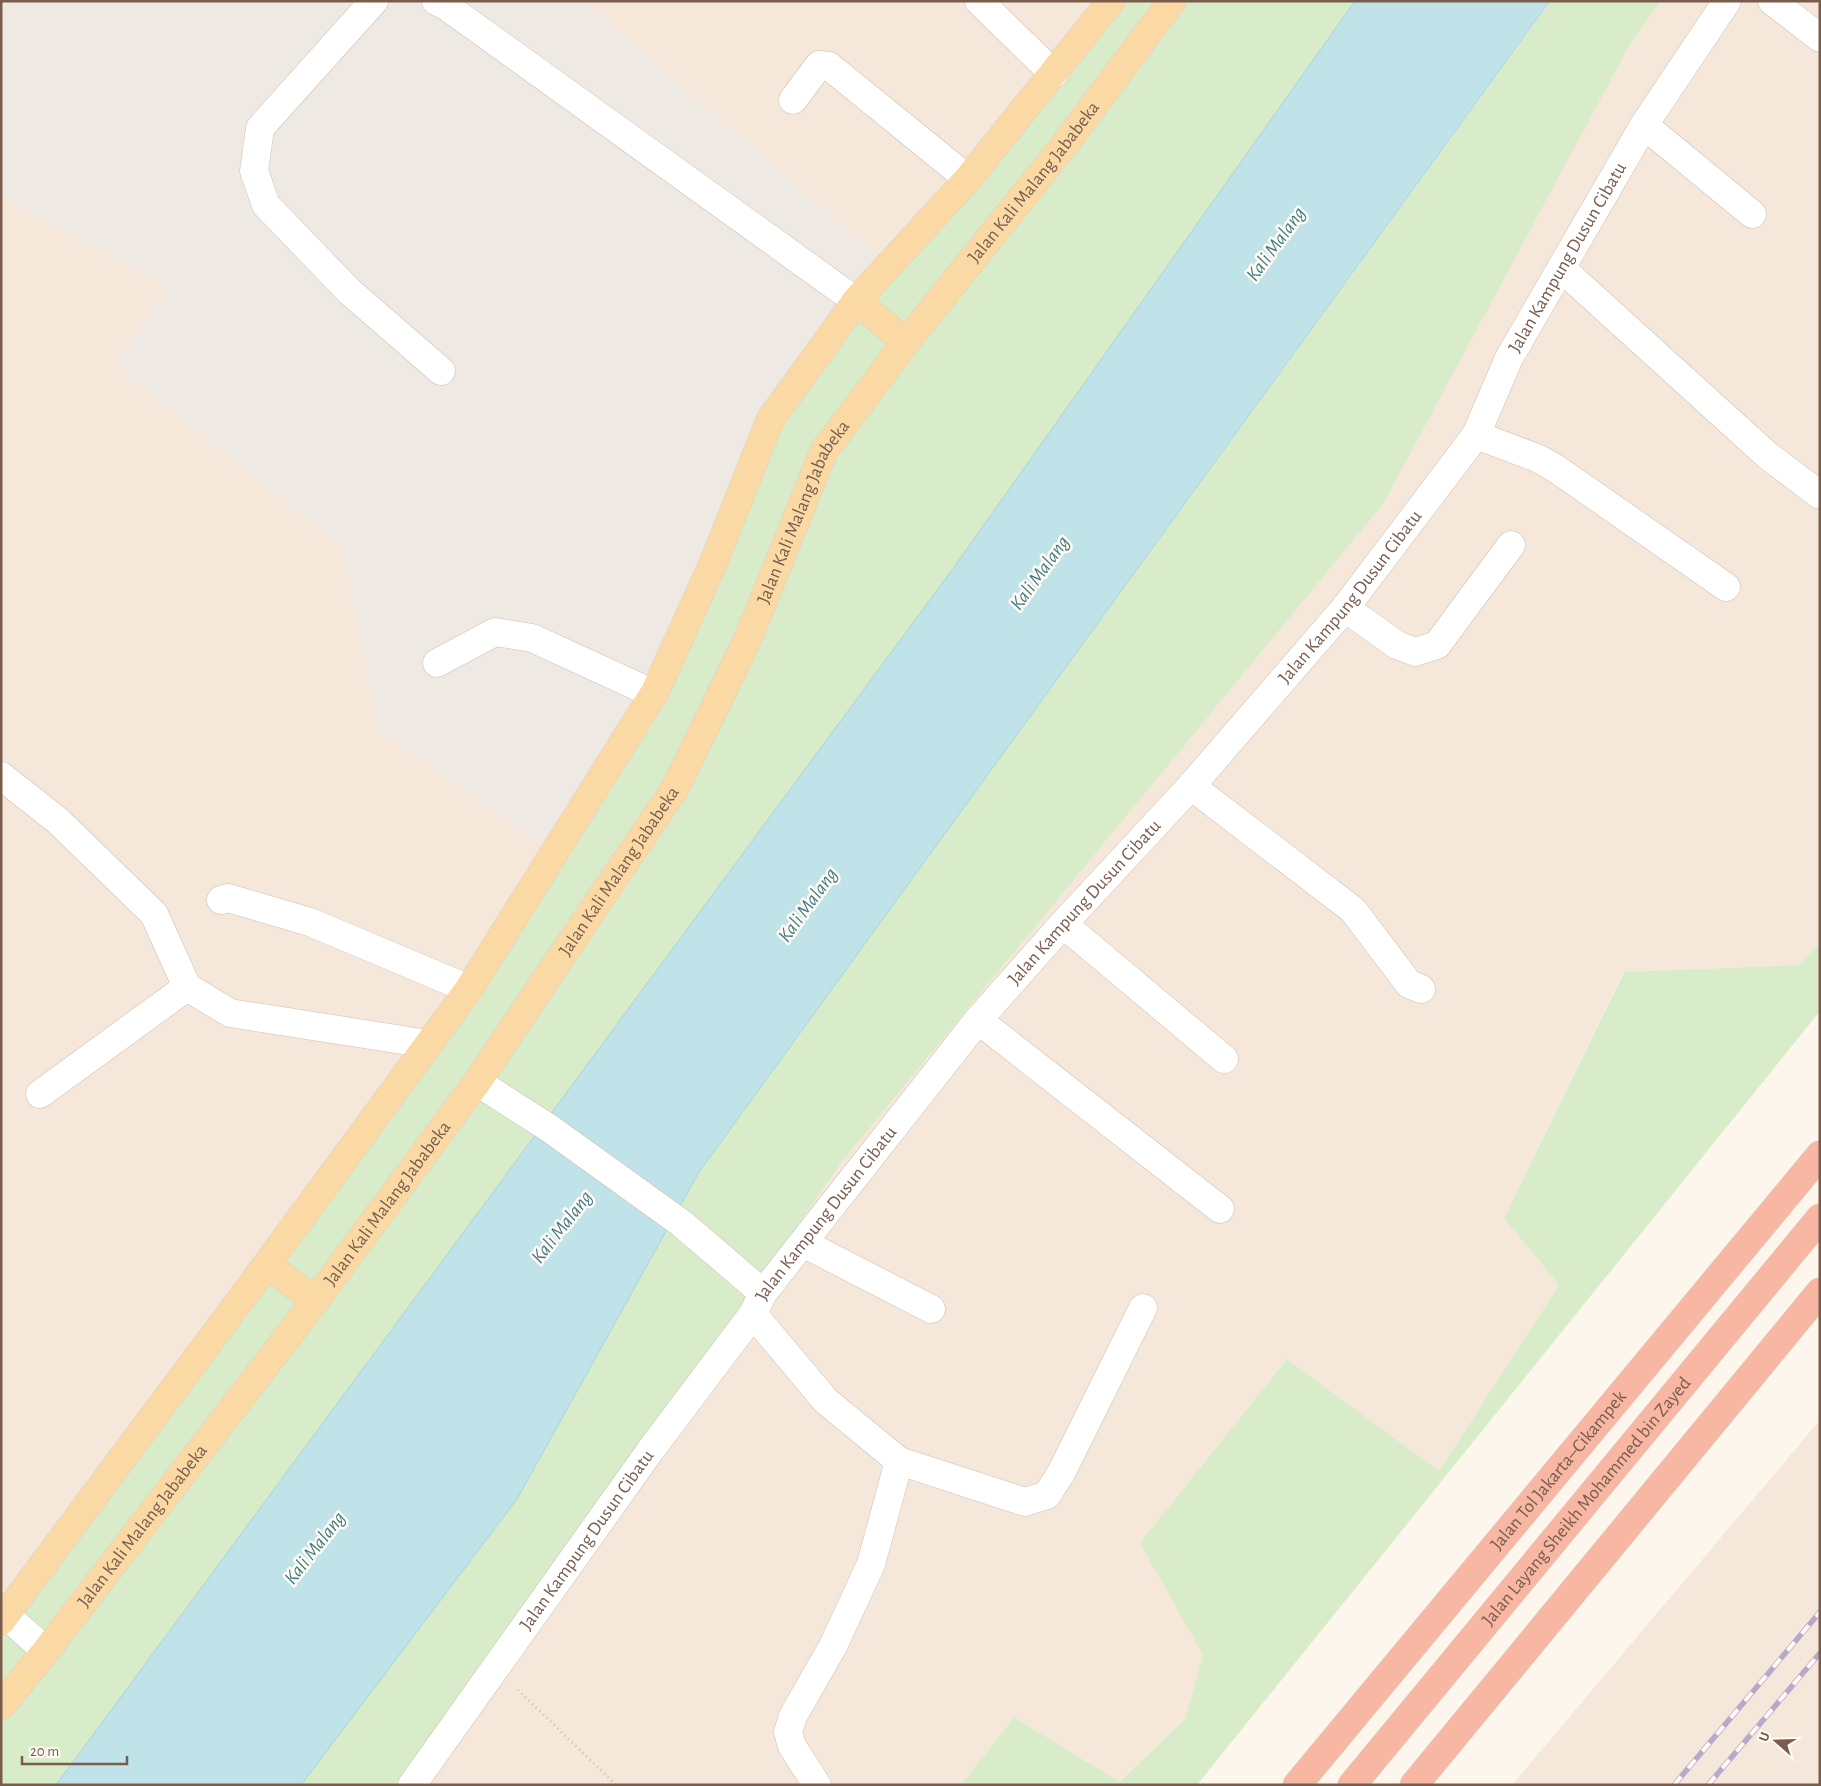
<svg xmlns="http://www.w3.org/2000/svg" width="1821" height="1786" font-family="'Alegreya Sans',sans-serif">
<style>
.residential{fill:#f5e8da}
.industrial{fill:#efe9e4}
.green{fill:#d8ecc9}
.water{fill:#bfe3e8;stroke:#a5d3da}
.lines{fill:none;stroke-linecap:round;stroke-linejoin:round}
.minor-casing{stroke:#d1beb0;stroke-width:29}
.major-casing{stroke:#dad1cd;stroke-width:29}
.highway-casing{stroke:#dad1cd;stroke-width:29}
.path{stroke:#d9b8a5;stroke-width:3;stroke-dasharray:1 4;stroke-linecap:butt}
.minor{stroke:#fff;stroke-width:28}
.major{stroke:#fbd9a5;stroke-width:28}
.highway{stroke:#f7b7a3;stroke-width:28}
.rail-casing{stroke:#b9a8c9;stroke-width:5.5}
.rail{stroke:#fffaf3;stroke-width:4;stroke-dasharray:11;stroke-linecap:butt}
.labels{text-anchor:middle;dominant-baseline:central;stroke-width:5;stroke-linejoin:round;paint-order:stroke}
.street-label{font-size:19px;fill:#7a5c4d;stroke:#fffaf3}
.water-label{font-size:20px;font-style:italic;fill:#437c86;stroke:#fffaf3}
</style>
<rect width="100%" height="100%" fill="#fdf6ec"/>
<path class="residential" d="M584,1h522l-217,265z
M1661,1h159v942l-22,22 -175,7 -119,246 55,67 -120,186 -152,-112 -146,183 62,113 -18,64 -65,63 -106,-65 -53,68h-548l430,-625z
M1,198l169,88 -55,79 228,183 34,180 177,125 -553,760z
M1820,1420v365h-308z"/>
<path class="industrial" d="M1,1h583l305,265 -234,426 -101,161 -177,-125 -34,-180 -228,-183 54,-79 -168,-88z"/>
<path class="green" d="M1111,1h244l-403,569 -896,1215h-55v-164l266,-357 388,-572 115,-272z
M1551,1h110l-32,45 -246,458 -540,656 -430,625h-112l216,-286 182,-327z
M1820,943v68l-623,774h-236l53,-68 106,65 65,-63 18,-64 -63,-112 147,-184 152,112 120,-186 -55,-67 120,-246 174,-7z"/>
<path class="water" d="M1355,1h195l-851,1171 -182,327 -216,286h-245l896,-1215z"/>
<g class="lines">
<defs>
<g id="minor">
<path d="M374,1l-114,127 -6,43 12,34 83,86 92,80"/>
<path d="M436,1l10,5 410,295"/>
<path d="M979,1l75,73"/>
<path d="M1772,1l48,37"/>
<path d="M793,100l26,-35 10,1 139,113"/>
<path d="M1644,125l108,89"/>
<path d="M1561,268l206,187 53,40"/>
<path d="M1476,435l61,23 18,10 171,119"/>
<path d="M1345,608l52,37 18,7 22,-7 74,-100"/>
<path d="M437,663l58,-31 37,6 107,49 16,5"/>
<path d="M1,776l56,44 97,94 33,73 43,26 198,31"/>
<path d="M1191,786l162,124 56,74 12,5"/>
<path d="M221,900l7,-2 82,24 159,67"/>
<path d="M1063,924l161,135"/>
<path d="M978,1020l242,189"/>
<path d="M477,1082l72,46 132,95 82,70"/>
<path d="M40,1094l147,-107"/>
<path d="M803,1243l128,66"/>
<path d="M753,1314l73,87 73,60 126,41 22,-7 14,-22 82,-165"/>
<path d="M1,1611l45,40"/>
<path id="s1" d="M412,1785l238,-334 103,-137 10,-21 215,-273 85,-96 128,-138 154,-178 131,-173 33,-77 135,-233 83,-124"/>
<path d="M817,1785l-25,-39 -4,-14 5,-16 40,-70 38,-82 28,-103"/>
</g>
<g id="major">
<path d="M856,301l50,41"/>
<path d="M267,1264l48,37"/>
<path d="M1,1621l266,-357 202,-275 186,-297 60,-133 55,-139 86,-119 112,-122 143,-178"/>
<path id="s2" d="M1,1706l45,-55 269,-350 162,-219 198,-294 71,-145 78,-192 82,-109 156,-194 110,-147"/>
</g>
<g id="highway">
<path id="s3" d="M1297,1785l523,-630"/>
<path id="s4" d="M1352,1785l468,-567"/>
<path d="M1414,1785l406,-493"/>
</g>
</defs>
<use href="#minor" class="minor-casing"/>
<use href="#major" class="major-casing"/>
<use href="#highway" class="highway-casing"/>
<path class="path" d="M518,1690l98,95"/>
<use href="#minor" class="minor"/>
<use href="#major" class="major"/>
<use href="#highway" class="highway"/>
<defs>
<path id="rail" d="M1674,1785l146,-173
M1708,1785l112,-132"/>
</defs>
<use href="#rail" class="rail-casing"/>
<use href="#rail" class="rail"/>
</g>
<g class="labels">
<g class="street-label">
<text stroke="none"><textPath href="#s2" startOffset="1849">Jalan Kali Malang Jababeka</textPath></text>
<text stroke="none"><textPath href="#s1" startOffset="1921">Jalan Kampung Dusun Cibatu</textPath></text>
<text stroke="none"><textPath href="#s2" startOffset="1444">Jalan Kali Malang Jababeka</textPath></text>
<text stroke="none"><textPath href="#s1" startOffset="1516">Jalan Kampung Dusun Cibatu</textPath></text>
<text stroke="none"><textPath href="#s2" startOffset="1039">Jalan Kali Malang Jababeka</textPath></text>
<text stroke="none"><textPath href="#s1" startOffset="1111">Jalan Kampung Dusun Cibatu</textPath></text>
<text stroke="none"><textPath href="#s2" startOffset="634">Jalan Kali Malang Jababeka</textPath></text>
<text stroke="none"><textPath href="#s1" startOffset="706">Jalan Kampung Dusun Cibatu</textPath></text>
<text stroke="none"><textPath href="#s3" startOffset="409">Jalan Tol Jakarta–Cikampek</textPath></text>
<text stroke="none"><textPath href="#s4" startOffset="368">Jalan Layang Sheikh Mohammed bin Zayed</textPath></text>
<text stroke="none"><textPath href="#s2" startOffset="229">Jalan Kali Malang Jababeka</textPath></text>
<text stroke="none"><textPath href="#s1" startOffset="301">Jalan Kampung Dusun Cibatu</textPath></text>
</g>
<g class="water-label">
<text transform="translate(1276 244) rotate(-54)">Kali Malang</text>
<text transform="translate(1040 573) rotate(-54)">Kali Malang</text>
<text transform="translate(808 905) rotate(-54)">Kali Malang</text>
<text transform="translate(562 1227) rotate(-52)">Kali Malang</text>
<text transform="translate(315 1548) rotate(-52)">Kali Malang</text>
</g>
</g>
<rect width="1821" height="1786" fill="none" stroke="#7a5c4d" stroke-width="5"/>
<g transform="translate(1776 1741) rotate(290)" stroke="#fffaf3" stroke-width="4" paint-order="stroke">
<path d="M0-4L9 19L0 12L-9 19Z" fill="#7a5c4d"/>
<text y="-8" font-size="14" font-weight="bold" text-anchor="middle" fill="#7a5c4d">U</text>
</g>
<path d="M22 1756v8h105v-8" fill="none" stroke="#7a5c4d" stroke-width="2.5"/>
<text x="30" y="1756" font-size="15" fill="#7a5c4d" stroke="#fffaf3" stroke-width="4" paint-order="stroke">20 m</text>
</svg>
